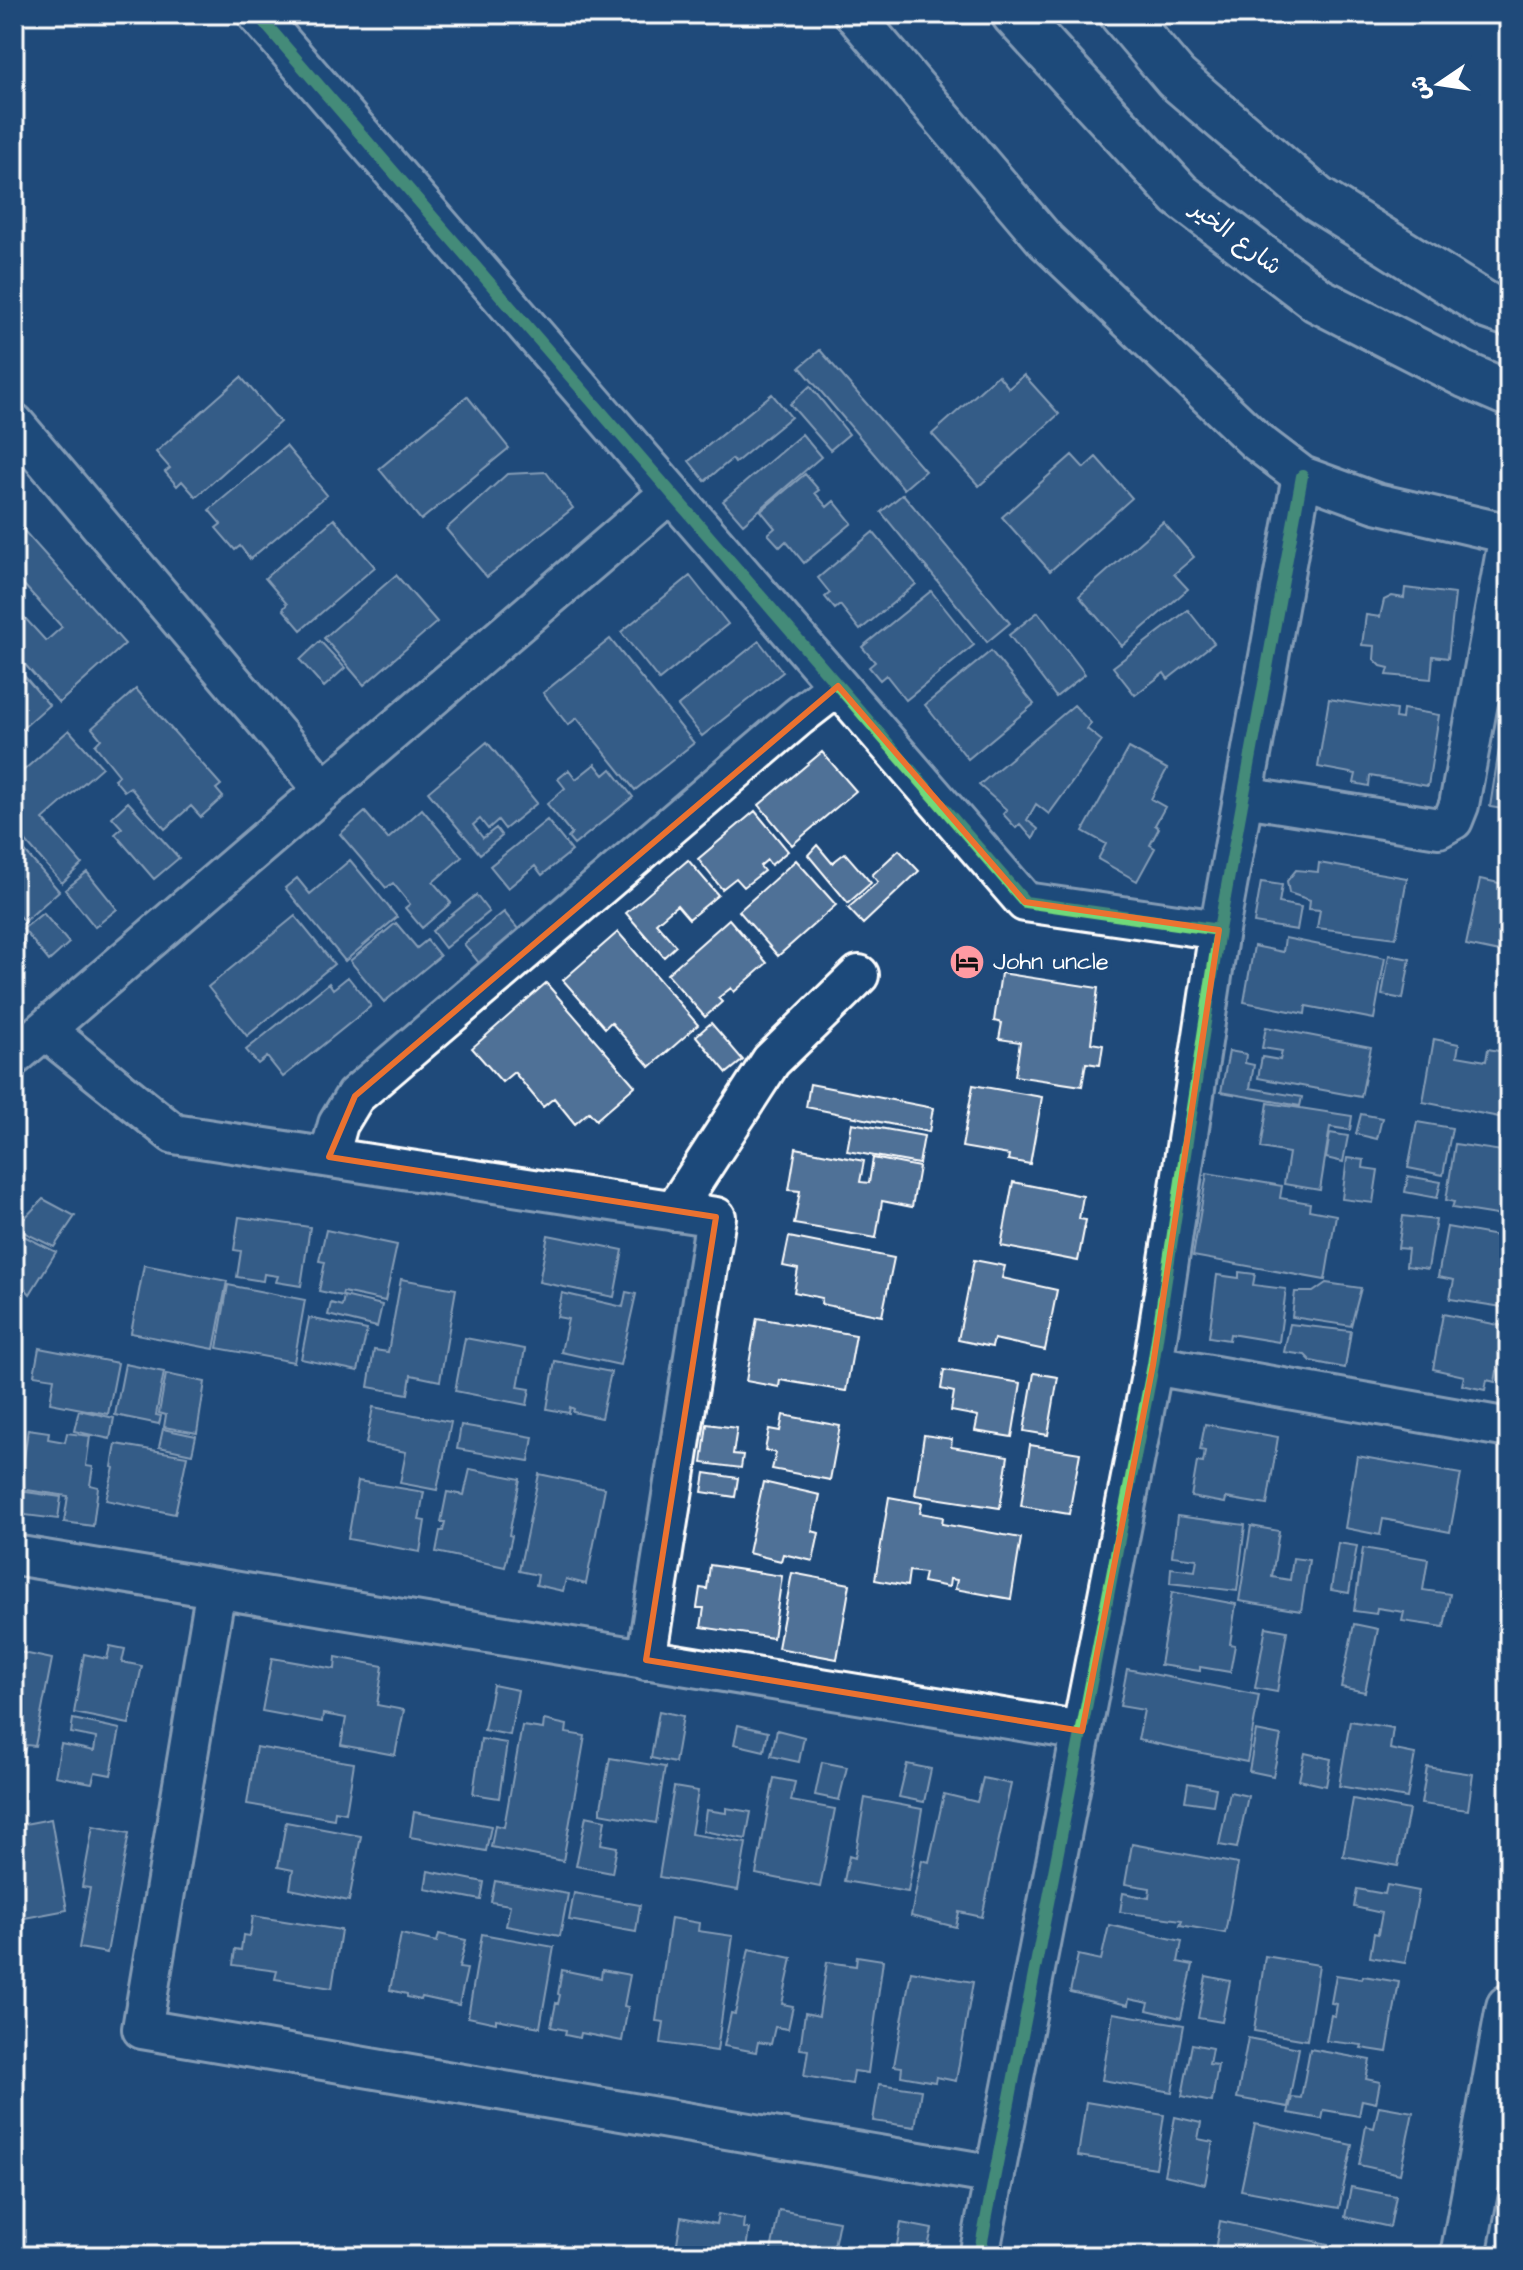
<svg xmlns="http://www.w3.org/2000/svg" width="1523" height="2270" font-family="'Architects Daughter','Playpen Sans Arabic',sans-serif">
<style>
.building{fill:#507197;stroke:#fff;stroke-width:2}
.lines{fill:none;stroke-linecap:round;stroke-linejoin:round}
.street-casing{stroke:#fff;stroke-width:44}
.secondary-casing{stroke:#fff;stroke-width:50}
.street{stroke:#1f4a7a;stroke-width:38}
.secondary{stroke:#1f4a7a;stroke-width:44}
.cycleway-casing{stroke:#1f4a7a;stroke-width:17}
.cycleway{stroke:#71d979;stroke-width:12}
.marked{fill:none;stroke:#eb7230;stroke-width:6;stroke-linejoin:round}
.labels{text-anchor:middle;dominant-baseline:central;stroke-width:8;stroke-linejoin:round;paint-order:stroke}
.street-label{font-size:24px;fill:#fff;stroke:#1f4a7a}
.poi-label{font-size:24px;fill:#fff;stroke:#1f4a7a;text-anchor:start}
</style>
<rect width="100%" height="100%" fill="#1f4a7a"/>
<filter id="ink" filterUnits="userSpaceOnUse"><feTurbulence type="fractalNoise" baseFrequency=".0125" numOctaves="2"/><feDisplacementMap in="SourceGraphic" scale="16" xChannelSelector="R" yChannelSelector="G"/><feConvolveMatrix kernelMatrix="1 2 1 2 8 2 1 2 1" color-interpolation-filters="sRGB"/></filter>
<g filter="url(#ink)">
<path class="building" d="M820,350l105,121 -21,18 -104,-122z
M998,375l11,13 15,-13 35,39 -80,72 -47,-52z
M241,377l39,45 -84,75 -14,-16 -5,5 -12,-14 5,-4 -14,-16z
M810,386l39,48 -19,16 -40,-46z
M772,394l19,23 -56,46 -3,-4 -27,22 -16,-20z
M467,396l42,52 -88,72 -42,-51z
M802,434l19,23 -78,67 -20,-23z
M286,446l41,49 -77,64 -10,-13 -5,4 -19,-22 5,-4 -12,-14z
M1072,455l12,13 12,-11 36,41 -82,73 -48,-54z
M546,472l27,36 -86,69 -41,-48 61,-55z
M805,474l14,16 -4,3 12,14 7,-6 18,22 -48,40 -18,-22 -6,6 -12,-13 7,-6 -14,-17z
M903,494l107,129 -23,19 -106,-130z
M334,519l41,48 -74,63 -18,-21 4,-5 -22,-26z
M1163,522l31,35 -20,17 14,15 -66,57 -43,-50z
M17,523l108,121 -66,59 -45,-51v-46l32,35 16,-14 -48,-53v-48z
M873,532l43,52 -56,46 -20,-25 -5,4 -10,-12 5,-4 -12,-15z
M396,575l41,47 -73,63 -40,-47z
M690,576l38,48 -69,56 -38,-48z
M1405,588l50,6 -7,64 -15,-2 -2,23 -44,-4 2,-7 -8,-2 -7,-7 1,-13 -13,-1 4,-30 14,2 4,-17 8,-4 12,2z
M931,591l43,54 -68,55 -20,-25 -6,5 -11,-13 6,-5 -13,-15z
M1188,610l26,33 -46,36 -4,-6 -29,22 -22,-28z
M1038,612l47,62 -29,23 -47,-62z
M610,639l84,104 -59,47 -58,-72 -9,7 -25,-32z
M320,641l25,27 -21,19 -24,-27z
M759,641l24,31 -81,64 -24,-30z
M991,651l43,53 -66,55 -43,-54z
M14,664l35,41 -35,31z
M136,689l85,96 -5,4 7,8 -22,20 -10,-11 -26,23 -35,-42 -6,4 -10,-12 5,-4 -24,-30 6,-6 -9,-11z
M1329,699l67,11 -1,8 7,1 1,-10 36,6 -11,71 -58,-10 -1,10 -15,-3 2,-9 -38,-7z
M1074,705l17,18 -4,6 15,12 -53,73 -13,-10 -9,16 11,9 -5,10 -13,-15 -4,4 -13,-14 4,-4 -28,-25z
M69,730l33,37 -59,52 39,45 -20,19 -48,-55v-49z
M487,742l50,61 -32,26 -7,-9 -10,9 -8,-10 -7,6 10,13 13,-10 6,8 -22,18 -52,-62z
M1500,743l9,2v65l-19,-3z
M1129,748l38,21 -16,30 14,8 -10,18 4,3 -9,17 5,3 -18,33 -39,-22 8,-15 -23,-13z
M822,752l34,39 -64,54 -33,-40z
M595,764l9,11 7,-6 22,28 -59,48 -6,-7 4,-4 -25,-30 18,-16 -7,-9 11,-9 7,9z
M128,802l51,56 -25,21 -39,-45 7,-6 -10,-11z
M422,809l40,48 -29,25 18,21 -29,25 -17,-20 5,-4 -17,-21 -7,5 -46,-54 25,-22 23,27z
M755,811l33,40 -17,14 -4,-5 -7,6 4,5 -20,16 -8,-9 -14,11 -24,-30z
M547,820l25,31 -30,24 -7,-9 -27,22 -18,-22z
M14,839l45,52 -35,31 -10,-12z
M817,845l15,18 13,-10 26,30 -23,20 -40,-48z
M899,850l20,21 -56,53 -15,-16 30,-26 -6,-7z
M350,860l47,57 -52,44 -60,-73 12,-10 13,16z
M688,860l30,35 -29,24 -12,-14 -21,18 20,23 -12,11 -38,-44z
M796,860l40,45 -58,51 -39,-45z
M1319,863l88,15 -11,60 -79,-10 3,-18 -11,-1 1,-9 -21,-7 -2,-12 9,-11 22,2z
M87,872l30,37 -22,18 -30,-37z
M1480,879l29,6v69l-43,-9z
M1261,882l21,3 -3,18 22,4 -4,23 -43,-7z
M476,895l13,17 -44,36 -13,-17z
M504,912l15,18 -40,33 -15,-19z
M43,913l26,30 -20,18 -26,-32z
M295,916l39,48 -87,72 -39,-49z
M729,919l38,44 -33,29 -3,-4 -13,10 4,4 -17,15 -38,-43z
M396,923l21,25 10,-8 13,16 -56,46 -34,-41z
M17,930l8,15 -11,9v-23z
M618,932l80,93 -48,42 -39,-45 -6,6 -42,-48z
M1285,938l100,20 -11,61 -68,-13 -1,8 -61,-12 10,-56 29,6z
M1389,955l21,4 -7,40 -21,-4z
M1001,973l97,15 -7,55 12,2 -3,20 -14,-2 -4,23 -67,-10 5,-34 -21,-3 3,-16 -8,-2z
M348,977l23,29 -88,71 -16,-20 -9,7 -12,-14 83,-67 4,6z
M546,983l89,103 -39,34 -7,-8 -14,12 -21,-26 -11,9 -29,-35 -12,10 -30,-34z
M711,1023l32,37 -16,13 -31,-37z
M1266,1027l105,20 -10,50 -103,-19 4,-21 18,3 2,-9 -20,-3z
M1434,1039l25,5 -2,12 29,5 2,-12 21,4v66l-86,-17z
M1229,1051l17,3 -1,9 9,2 -4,23 52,9 -2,9 -79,-14z
M810,1084l123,24 -4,24 -123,-25z
M973,1085l69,12 -12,67 -22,-4 1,-5 -47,-8z
M1268,1103l84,13 -2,14 -20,-3 -10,63 -36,-6 5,-31 -28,-5z
M1361,1114l21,4 -5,21 -21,-5z
M1417,1122l35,6 -9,47 -35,-7z
M852,1123l72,13 -5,28 -72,-13z
M1330,1133l18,3 -5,26 -17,-4z
M1455,1144l54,8v65l-57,-9 2,-6 -8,-2z
M796,1148l68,13 -4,21 9,1 4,-25 46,9 -7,40 -30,-6 -6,37 -82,-14 6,-33 -11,-1z
M1347,1158l17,2 -1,8 15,2 -5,33 -31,-4z
M1207,1173l75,13 -2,12 30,5 -1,7 27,5 -11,65 -132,-24z
M1408,1176l33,6 -4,16 -32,-6z
M1013,1182l70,14 -4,23 7,1 -8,41 -77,-15z
M43,1199l32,17 -21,31 -39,-19z
M14,1204l8,9 -8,8z
M1403,1216l33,4 -8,49 -22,-3 2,-17 -10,-1z
M239,1217l71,10 -9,59 -25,-4 2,-6 -14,-2 -1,7 -26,-4 4,-26 -7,-1z
M1447,1227l62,11v70l-59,-9 4,-19 -16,-3z
M326,1230l71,15 -12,56 -42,-9 -1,4 -23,-5 6,-29 -6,-1z
M14,1231l42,21 -26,42 -16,-18z
M548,1235l75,15 -9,47 -75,-15z
M789,1237l105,21 -12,58 -61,-12 1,-6 -28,-6 4,-23 -15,-3z
M974,1260l31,6 -3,12 55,12 -12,60 -51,-11 -2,8 -34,-7z
M144,1265l83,16 -13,68 -83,-16z
M1239,1272l16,2 -2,11 33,4 -7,53 -49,-8 -1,6 -20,-3 8,-62 22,3z
M401,1279l55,10 -16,92 -29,-6 -3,19 -40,-7 6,-37 14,2z
M1326,1283l35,5 -10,38 -59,-9 3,-25h18z
M228,1285l77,15 -11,62 -77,-14z
M626,1292l10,2 -16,71 -59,-13 7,-33 -11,-2 5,-24 61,14z
M344,1296l38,9 -5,22 -49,-12 3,-12 11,3z
M1443,1314l66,13 -3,19h3v16l-10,-2 -4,22 -8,-2 -2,10 -23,-5 2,-9 -31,-7z
M309,1318l58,12 -9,41 -57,-12z
M757,1318l99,17 -10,56 -66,-11 -1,7 -33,-6z
M1290,1324l61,7 -6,37 -34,-7 -6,-6 -21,-3z
M465,1338l60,11 -7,38 12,2 -3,16 -72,-14z
M39,1348l79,15 -10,51 -58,-11 4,-25 -20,-3z
M555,1361l56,11 -10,46 -28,-6 1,-3 -4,-2 -1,6 -22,-4z
M125,1364l39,8 -8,43 5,1 -2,8 -44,-9z
M944,1370l77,13 -9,54 -37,-6 3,-15 -27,-5 3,-19 -13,-3z
M1034,1373l24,4 -10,58 -24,-4z
M166,1374l39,8 -8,51 -33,-6 2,-12 -7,-2z
M373,1407l78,15 -14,68 -37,-7 6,-31 -40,-8z
M79,1410l35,8 -4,21 -36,-8z
M783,1415l57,11 -10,54 -58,-11 4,-16 -11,-3 4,-21 11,2z
M707,1424l30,4 -4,26 10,1 -2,13 -39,-5z
M1205,1424l73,13 -11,68 -41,-7 -1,5 -34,-6 6,-35 6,1 2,-12 -5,-1z
M461,1425l72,12 -4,24 -72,-12z
M28,1429l21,3 -1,7 17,3 2,-9 23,3 -4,30 7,1 -3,18 8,2 -5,39 -29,-4 4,-26 -48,-7z
M163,1429l33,7 -4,18 -33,-7z
M924,1435l28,4 -1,8 57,9 -8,52 -85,-13z
M116,1444l71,12 -12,58 -69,-14 8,-32 -2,-1z
M1030,1445l50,8 -11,61 -48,-8z
M1357,1456l104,18 -11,58 -67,-13 -3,16 -35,-7z
M470,1469l50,10 -11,56 3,1 -7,31 -69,-15 4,-21h3l2,-9h-4l6,-30 17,3z
M705,1473l33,5 -3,19 -33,-5z
M539,1474l66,14 -19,96 -20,-5 -3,12 -27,-6 2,-10 -19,-4z
M358,1481l66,11 -5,28 6,1 -5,31 -72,-13z
M763,1482l57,13 -8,36 7,2 -6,28 -30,-7 -2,7 -33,-8z
M19,1491l42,6 -3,22 -42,-5z
M889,1497l33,6 -2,10 23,4 -1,7 79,14 -10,61 -56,-10 2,-9 -7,-1 -1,8 -26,-5 2,-9 -16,-2 -2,15 -32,-6z
M1177,1516l68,9 -8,66 -67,-8 1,-15 24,3 2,-12 -25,-3z
M1251,1526l28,5 -7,46 18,3 3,-22 16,2 -8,51 -62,-10z
M1338,1543l19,3 -8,47 -18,-3z
M1363,1548l65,11 -5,31 27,4 -6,33 -42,-6 2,-9 -27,-4 -1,6 -22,-3z
M710,1565l72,11 -9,62 -72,-11 3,-19h-7l3,-20 7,1z
M792,1573l58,11 -13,75 -59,-11z
M1172,1592l64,12 -6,40 5,1 -5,27 -30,-5v4l-40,-6z
M1354,1624l24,5 -13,63 -24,-5z
M1266,1627l21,4 -10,61 -22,-4z
M110,1646l15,3 -3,13 20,4 -13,58 -55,-11 10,-59 23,5z
M14,1651l38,8 -17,87 -9,-1 -2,8 -10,-2z
M336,1657l47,9 -6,39 27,5 -9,45 -54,-10 5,-27 -23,-4 -1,8 -60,-11 10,-53 63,11z
M1127,1669l132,26 -12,67 -109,-22 6,-30 -24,-4z
M493,1685l25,5 -8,45 -26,-5z
M659,1711l24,5 -8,47 -24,-5z
M73,1719l47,10 -9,46 -16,-3 -3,11 -37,-7 6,-32 33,7 2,-13 -25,-5z
M544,1720l23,5 -1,8 19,3 -22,125 -72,-14 4,-22 9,2 18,-101 21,3z
M1350,1721l43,7 -3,21 25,5 -8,44 -68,-12z
M738,1725l30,7 -4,19 -30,-7z
M777,1730l27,7 -5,25 -28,-6z
M1256,1731l25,5 -8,40 -24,-5z
M481,1739l26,4 -8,55 -26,-4z
M256,1747l98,16 -8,50 -11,-2 -1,8 -87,-15z
M1305,1753l26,6 -5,27 -27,-6z
M610,1758l55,9 -9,56 -56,-10z
M822,1762l25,5 -8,33 -24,-5z
M907,1764l24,5 -7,33 -25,-5z
M1427,1767l46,7 -5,36 -47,-6z
M774,1778l21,4 -4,19 44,8 -15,78 -64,-13z
M983,1778l28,6 -29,133 -23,-5 -3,15 -45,-11 11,-56 7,2 15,-68 33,8z
M1188,1783l28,5 -3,17 -28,-4z
M674,1787l24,4 -7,43 55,9 -8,47 -79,-13z
M1230,1792l18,4 -11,52 -18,-3z
M865,1798l57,11 -14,83 -64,-11 5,-25 6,2z
M1353,1799l56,11 -11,56 -55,-10z
M726,1808l25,4 -5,27 -43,-8 3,-21 20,3z
M414,1812l77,14 -5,25 -76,-14z
M586,1816l19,4 -4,24 16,3 -5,26 -36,-7z
M51,1819l16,91 -53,10v-94z
M286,1822l75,14 -12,65 -59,-12 3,-19 -15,-3z
M93,1826l36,7 -22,120 -28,-5 11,-60 -8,-1z
M1132,1844l106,20 -13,69 -45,-8 2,-5 -62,-8 3,-19 26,5 1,-10 -25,-4z
M428,1871l56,11 -3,18 -56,-11z
M495,1881l73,13 -8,42 -54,-10 4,-21 -19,-3z
M1387,1885l32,6 -14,72 -35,-6 4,-24 4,1 4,-21 -28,-6 3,-18 28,5z
M574,1893l66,12 -4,27 -67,-12z
M253,1916l88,14 -9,58 -57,-9 2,-8 -44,-6 2,-16 6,1 2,-15 7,1z
M671,1918l28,5 -1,8 35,5 -16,115 -56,-8 3,-21 -8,-1z
M1109,1925l73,16 -4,21 15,3 -12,53 -34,-8 2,-7 -20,-4 -1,6 -58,-13 8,-37 23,5z
M401,1934l36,8 2,-8 27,6 -7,28 8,1 -8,36 -37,-8 -1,3 -14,-3v-3l-17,-4z
M482,1934l72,13 -14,80 -44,-8v4l-28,-6z
M749,1949l43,9 -10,46 11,2 -5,23 -13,-2 -4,17 -13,-2 -2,10 -32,-6 7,-33 4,1z
M857,1956l26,4 -15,113 -14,-2 -2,13 -48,-8 4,-26 -8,-1 5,-36 14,3 8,-54 29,4z
M1265,1956l54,9 -12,75 -53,-9z
M562,1970l39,8 1,-8 28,5 -6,31 4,1 -6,34 -41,-8 -1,5 -15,-3 1,-5 -15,-3 5,-24 2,1 2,-9 -2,-1z
M911,1971l62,11 -17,99 -20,-4 -1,5 -34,-6 1,-9 -8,-1z
M1336,1975l26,4 1,-3 36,6 -12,70 -26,-4 1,-3 -36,-4 5,-26 4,1 2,-12 -6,-1z
M1206,1976l24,5 -8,41 -24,-4z
M1113,2013l71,12 -12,67 -70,-12z
M1248,2038l51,10 -11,59 -51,-9z
M1192,2044l20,4 -3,16 9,1 -6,37 -30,-6z
M1310,2049l60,11 -4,19 14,3 -4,21 -14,-3 -3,16 -35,-6 -2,9 -34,-6 4,-16 9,1z
M879,2084l42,6 -6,37 -42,-6z
M1086,2102l78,13 -8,53 -78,-12z
M1379,2106l34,6 -13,62 -41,-9 7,-39 8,2z
M1175,2117l26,6 -3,16 15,3 -8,42 -41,-9z
M1255,2124l97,21 -13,63 -98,-18z
M1351,2187l45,9 -6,31 -45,-10z
M779,2210l60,11 -7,35h-62z
M718,2214l26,5 -1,9 6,1 -4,27h-70l6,-39 35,7z
M1220,2221l108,23 -3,12h-111z
M901,2223l31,6 -6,27h-31z"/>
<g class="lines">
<defs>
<path id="street" d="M257,14l768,888 194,28
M854,14l192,227 210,200 46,35 74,27 133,31
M14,423l310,367
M1244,797l195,31 14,-8 6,-15 50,-270
M45,1030l129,104 542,83 -70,443
M14,1056l656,-563
M329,1157l9,-33 17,-28 443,-379 40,-31
M674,1211l97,-150 88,-86
M1153,1365l356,63
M14,1555l1068,176
M216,1588l-74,441 853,146
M979,2256l174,-891 66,-435 83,-454"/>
<path id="secondary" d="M1014,14l166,181 138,105 147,75 44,19
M1122,14l54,64 141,121 172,108 20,7
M1463,2256l46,-249"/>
</defs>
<use href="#street" class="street-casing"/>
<use href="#secondary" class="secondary-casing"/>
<use href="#street" class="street"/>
<use href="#secondary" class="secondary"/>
<defs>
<path id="cycleway" d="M257,14l768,888 194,28
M979,2256l174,-891 66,-435 83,-454"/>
</defs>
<use href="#cycleway" class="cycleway-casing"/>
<use href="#cycleway" class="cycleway"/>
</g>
</g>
<path d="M0 0H1523V2270H0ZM838,686l187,216 194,28 -66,435 -71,366 -436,-71 70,-443 -387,-60 26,-61z" fill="#1f4a7a" fill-opacity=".55" fill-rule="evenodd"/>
<path class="marked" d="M838,686l187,216 194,28 -66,435 -71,366 -436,-71 70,-443 -387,-60 26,-61z"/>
<defs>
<symbol id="hotel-disc" viewBox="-11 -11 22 22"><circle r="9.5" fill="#ff9aa2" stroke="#1f4a7a"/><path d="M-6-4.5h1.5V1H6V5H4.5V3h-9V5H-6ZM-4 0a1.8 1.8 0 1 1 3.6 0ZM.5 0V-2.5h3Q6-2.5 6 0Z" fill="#111"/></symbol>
</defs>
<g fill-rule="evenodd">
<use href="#hotel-disc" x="947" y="942" width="40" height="40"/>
</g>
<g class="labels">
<g class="street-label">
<text transform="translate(1236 238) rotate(37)">شارع الخير</text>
</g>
<g class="poi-label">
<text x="993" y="962">John uncle</text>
</g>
</g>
<rect width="1523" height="2270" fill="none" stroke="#1f4a7a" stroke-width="48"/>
<rect x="24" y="24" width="1475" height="2222" fill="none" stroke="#fff" stroke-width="3" filter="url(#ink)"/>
<g transform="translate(1439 84) rotate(257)" stroke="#1f4a7a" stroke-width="6" paint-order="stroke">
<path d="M0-6L14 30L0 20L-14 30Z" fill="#ffffff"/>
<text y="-12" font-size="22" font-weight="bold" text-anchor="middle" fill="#ffffff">ش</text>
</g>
</svg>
